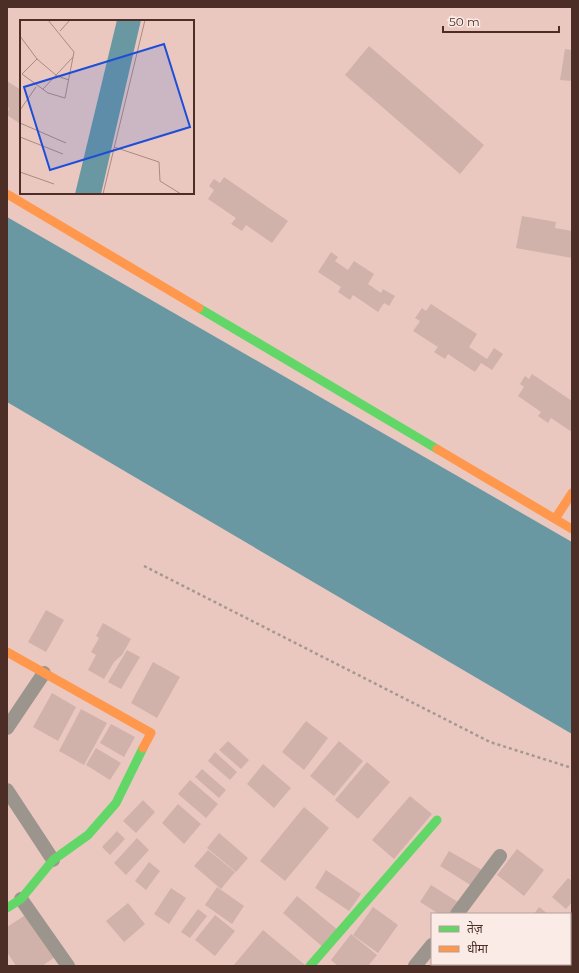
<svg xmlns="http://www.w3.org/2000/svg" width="579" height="973" font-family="Montserrat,'Noto Sans Devanagari',sans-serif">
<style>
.water{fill:#6998a2}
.building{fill:#d0b2ab}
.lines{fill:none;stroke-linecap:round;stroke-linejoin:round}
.path{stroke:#a59891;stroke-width:2.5;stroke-dasharray:3 3;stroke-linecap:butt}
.street{stroke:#9c958d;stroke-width:14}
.fast{stroke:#63d668;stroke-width:9}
.slow{stroke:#ff974d;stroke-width:9}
.inset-road{fill:none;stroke:#ab8a83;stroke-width:1}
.view{fill:#1d4ed8;fill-opacity:0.15;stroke:#1d4ed8;stroke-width:2}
.inset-edge{fill:none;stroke:#4d2e27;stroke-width:2}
</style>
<rect width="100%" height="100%" fill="#eac8c0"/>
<path class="water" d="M7,217l565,325v192l-565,-332z"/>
<path class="building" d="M369,46l115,99 -24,29 -115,-99z
M565,49l7,1v31l-12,-1z
M7,81l14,9v30l-2,3 -12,-8 2,-7 -2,-1z
M224,177l64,44 -16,22 -26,-18 -4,6 -11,-7 5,-6 -28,-19 6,-9 -5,-4 5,-7 6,4z
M522,216l34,6 -1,6 17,3v27l-56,-10z
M331,252l7,5 -3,4 13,9 6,-9 20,13 -6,10 13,9 2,-4 12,7 -6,10 -5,-3 -6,9 -25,-17 -3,5 -12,-8 3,-5 -23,-15z
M431,304l46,30 -8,13 18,12 7,-11 9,6 -11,16 -11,-7 -6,9 -27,-18 -3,5 -11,-7 4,-5 -25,-16 7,-10 -5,-3 7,-10 4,3z
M532,374l40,27v31l-21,-14 -3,5 -10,-7 3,-4 -23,-16 6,-9 -4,-3 5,-8 4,3z
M46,610l18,10 -18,32 -18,-10z
M103,623l28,16 -9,16 -8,7 -10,17 -16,-9 8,-15 -5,-3 8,-14 -3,-2z
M127,650l13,7 -19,32 -13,-7z
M153,662l27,15 -23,41 -26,-15z
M52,693l24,14 -18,34 -25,-14z
M81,709l26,14 -23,42 -25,-14z
M306,721l22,17 -24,32 -22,-18z
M111,724l24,13 -11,20 -24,-14z
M228,741l21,19 -8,9 -22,-19z
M339,741l24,20 -29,35 -24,-20z
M96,748l25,15 -11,17 -24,-15z
M215,752l22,20 -7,8 -22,-19z
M367,762l23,20 -32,37 -23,-19z
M263,764l28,24 -17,20 -27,-24z
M202,769l24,21 -7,8 -24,-21z
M190,780l28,24 -12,14 -28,-24z
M410,796l22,18 -38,45 -22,-19z
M143,800l12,12 -19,21 -13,-12z
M178,804l23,20 -17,20 -22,-21z
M304,807l25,21 -44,53 -25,-20z
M117,831l8,8 -15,16 -8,-8z
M219,833l29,25 -12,14 -29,-24z
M137,838l12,12 -23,25 -12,-12z
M517,849l27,21 -20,26 -27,-21z
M208,850l27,22 -14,17 -27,-23z
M449,851l33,19 -10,16 -32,-20z
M149,862l11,9 -14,19 -11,-9z
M326,870l35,24 -12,17 -34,-23z
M568,878l4,3v21l-6,7 -14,-12z
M431,885l27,17 -8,12h-11l-19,-12z
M217,887l27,19 -12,18 -27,-19z
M171,888l15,10 -17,26 -15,-10z
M297,896l42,35 -15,17 -41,-35z
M128,903l17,21 -21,18 -18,-21z
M373,907l25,18 -20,28 -25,-18z
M539,907l9,7h-14z
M198,909l9,7 -17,22 -9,-6z
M27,914l28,43 -13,9h-26l-9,-14v-25z
M215,915l20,16 -20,25 -20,-16z
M263,930l42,35 -2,1h-70z
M351,934l26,21 -9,11h-30l-7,-6z
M449,964h53v1l-51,1z
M546,964h18l-1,2h-18z"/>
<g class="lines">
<path class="path" d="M144,566l346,176 82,26"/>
<path class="street" d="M7,728l37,-55
M7,790l46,70
M21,899l47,67
M457,914l43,-58
M415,966l17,-21"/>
<path class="fast" d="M199,308l238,141
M7,908l14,-9 32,-39 35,-25 28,-32 27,-55
M310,966l127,-146"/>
<path class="slow" d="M7,194l192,114
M437,449l135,80
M555,519l17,-26
M7,652l144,81 -8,15"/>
</g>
<g transform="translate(20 20)">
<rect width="174" height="174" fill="#eac8c0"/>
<path d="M97,0h24l-40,174h-26z" fill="#6998a2"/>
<path class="inset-road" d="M40,11l10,-11M0,16l17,23 20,17 12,4M17,39l-15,15 26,19 17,5 9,-46 -26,-32M23,69l30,-32M0,90l16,-23M0,103l46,20M0,117l43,17M94,127l45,15 1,19 21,13M0,152l34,12M83,174l42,-174"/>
<path class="view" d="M144,24l26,83 -140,43 -26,-83z"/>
<rect width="174" height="174" class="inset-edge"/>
</g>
<rect width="579" height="973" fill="none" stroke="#4d2e27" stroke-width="16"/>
<rect x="431" y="913" width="140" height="52" fill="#fbebe7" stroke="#b59f9a"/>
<rect x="439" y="926" width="20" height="6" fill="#63d668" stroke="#b59f9a"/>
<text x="467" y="933" font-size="12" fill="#4d2e27">तेज़</text>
<rect x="439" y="946" width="20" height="6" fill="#ff974d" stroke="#b59f9a"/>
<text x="467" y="953" font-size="12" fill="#4d2e27">धीमा</text>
<path d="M443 26v6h116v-6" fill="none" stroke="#4d2e27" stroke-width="2"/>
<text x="449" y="26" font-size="12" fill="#4d2e27" stroke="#fbebe7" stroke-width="3" paint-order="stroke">50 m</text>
</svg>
